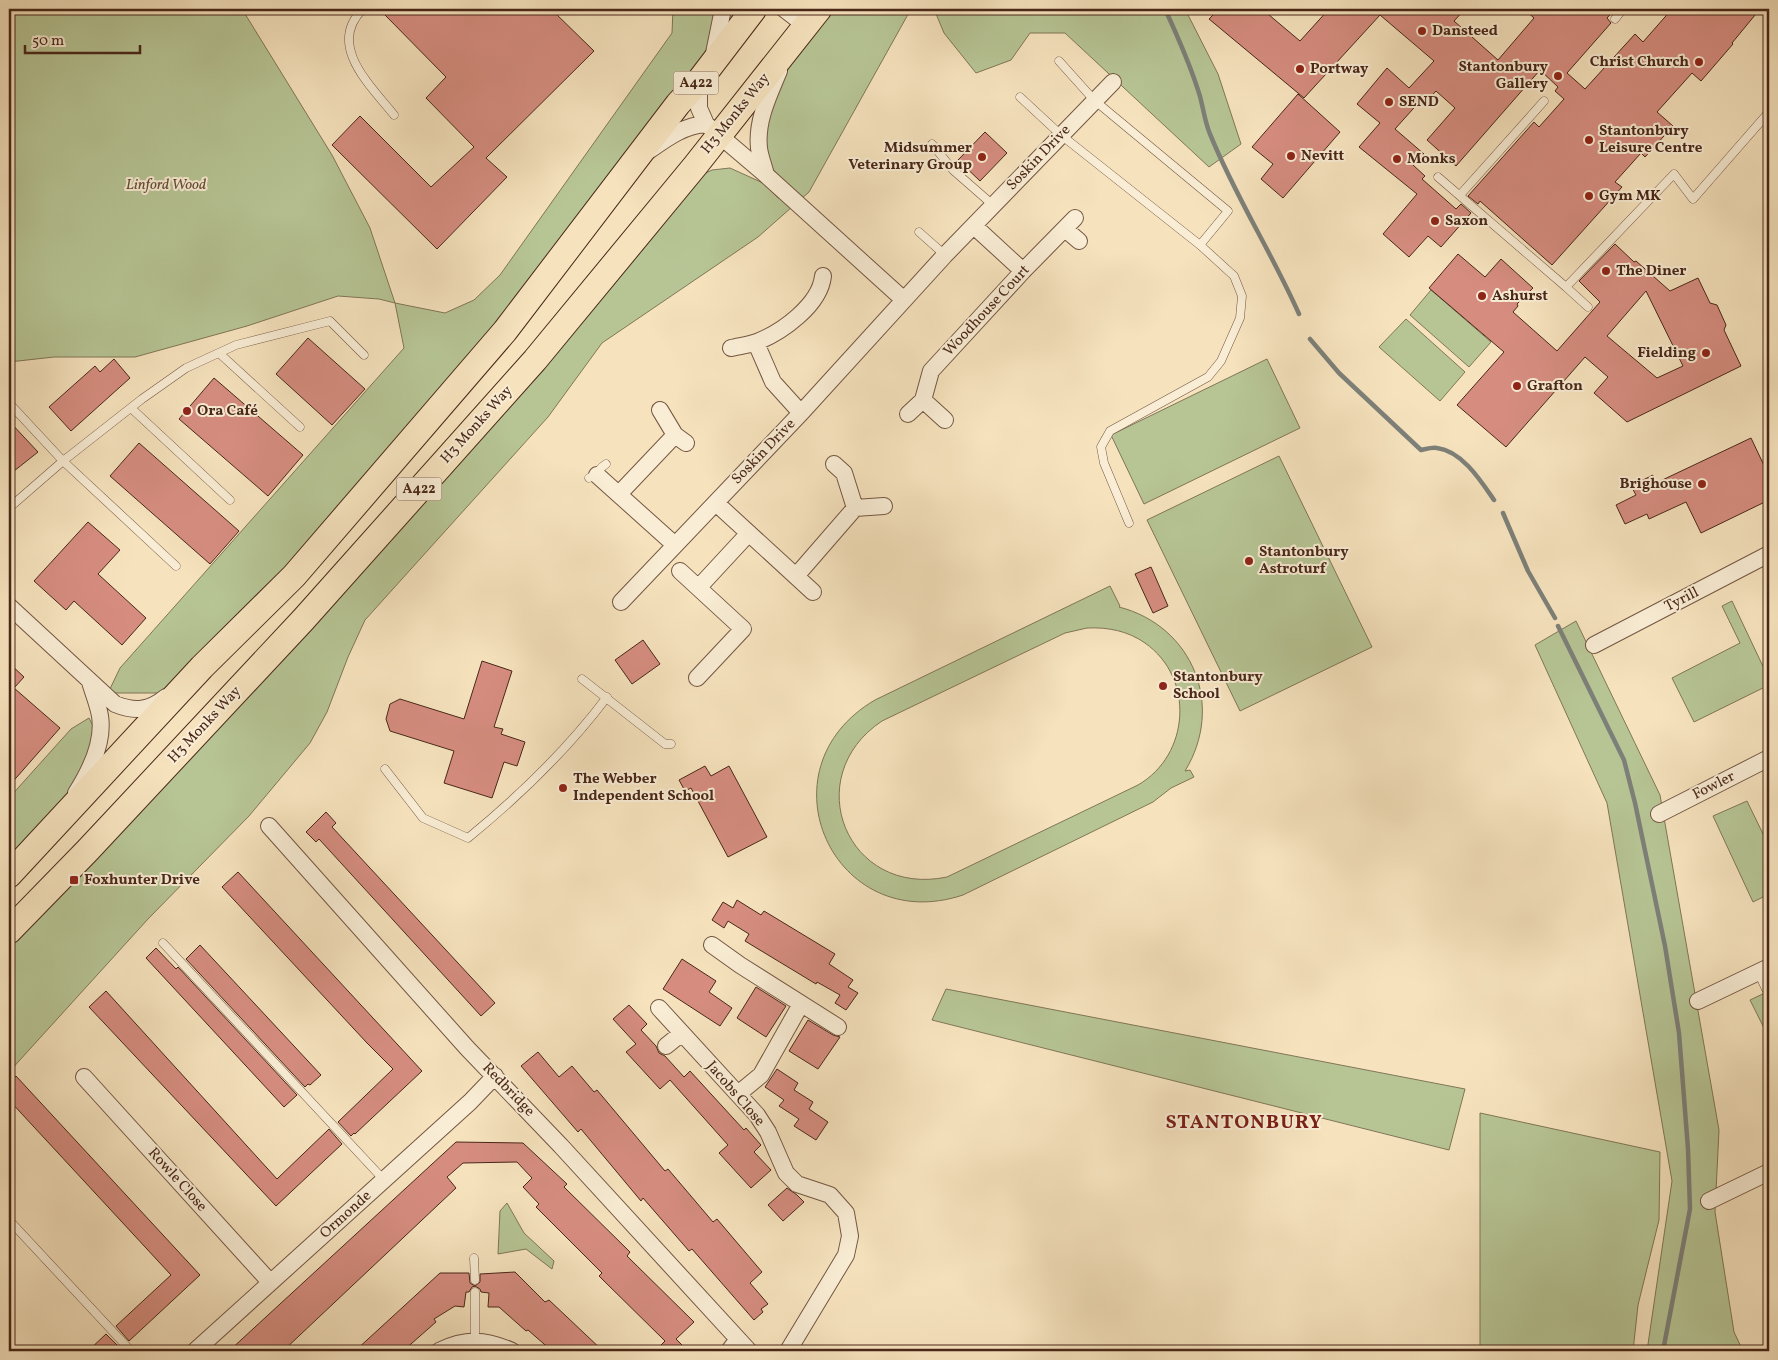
<svg xmlns="http://www.w3.org/2000/svg" width="1778" height="1360" font-family="Vollkorn,serif">
<style>
.green{fill:#b7c595;stroke:#807656;fill-rule:evenodd}
.lines{fill:none;stroke-linecap:round;stroke-linejoin:round}
.stream{stroke:#7d8079;stroke-width:4.5}
.building{fill:#d68d80;stroke:#492718;fill-rule:evenodd}
.lane-casing{stroke:#745642;stroke-width:9}
.street-casing{stroke:#745642;stroke-width:18}
.primary-casing{stroke:#492718;stroke-width:27}
.lane{stroke:#f9edd5;stroke-width:8}
.street{stroke:#f9edd5;stroke-width:16}
.primary{stroke:#f6e3be;stroke-width:25}
.poi-dot{fill:#8f2418;stroke:#f9edd5;stroke-width:2}
.labels{text-anchor:middle;dominant-baseline:central;stroke-width:4;stroke-linejoin:round;paint-order:stroke}
.shield{fill:#f9edd5;stroke:#7e6251;stroke-width:1}
.shield-label{font-size:14px;font-weight:bold;fill:#492718}
.poi-label{font-size:15px;font-weight:bold;fill:#492718;stroke:#f9edd5;text-anchor:start}
.street-label{font-size:15px;fill:#492718;stroke:#f9edd5}
.park-label{font-size:15px;font-style:italic;fill:#644e37;stroke:#f9edd5}
.district-label{font-size:20px;font-weight:bold;letter-spacing:1px;fill:#7a1f14;stroke:#f9edd5}
</style>
<rect width="100%" height="100%" fill="#f6e3be"/>
<filter id="stains"><feTurbulence type="fractalNoise" baseFrequency=".004" numOctaves="4"/><feColorMatrix values="0 0 0 0 .2 0 0 0 0 .09 0 0 0 0 .02 0 0 0 .5 -.17"/></filter>
<radialGradient id="worn" r=".72"><stop offset=".6" stop-color="#630" stop-opacity="0"/><stop offset="1" stop-color="#630" stop-opacity=".3"/></radialGradient>
<path class="green" d="M9,9h233l90,146 38,73 25,75 50,10 29,-13 26,-25 172,-242 1,-24h50l-4,22 -81,126 -436,510 -43,26h-51l12,-25 284,-320 -9,-45 -16,-4 -41,-3 -91,30 -112,31h-81l-45,5z
M819,9h92l-102,183 -51,45 -156,106 -54,74 -183,203 -17,37 -21,55 -17,31 -61,73 -101,103 -139,153v-141l686,-753 17,-8 18,-2 33,15 15,15 19,5 -10,-17 -14,-17 -14,-21 3,-31z
M934,9h251l33,65 23,70 -32,23 -144,-134h-35l-19,27 -35,13 -32,-40z
M1431,290l60,52 -22,25 -59,-52z
M1406,319l59,53 -25,29 -61,-54z
M1267,359l33,69 -156,76 -33,-69z
M1279,456l93,191 -132,64 -93,-191z
M1110,586l10,20 -1,1c74,19 106,99 66,164l5,-1 4,7 -23,11 -18,14 -190,93c-129,43 -206,-126 -88,-195zM1087,628c21,-1 41,3 58,15 50,35 45,112 -7,142l-191,92c-100,21 -149,-100 -65,-156l183,-88z
M1732,601l37,78v6l-75,37 -22,-44 68,-35 -18,-37z
M1576,621l84,174 59,335 -4,82 19,120 9,19h-96l25,-170 -65,-378 -72,-158z
M89,718l4,8 1,10 -16,54 -69,85v-77l62,-69z
M1747,801l18,37 4,-1v57l-16,8 -40,-86z
M946,989l519,100 -16,61 -517,-130z
M1769,991v47l-19,-38z
M1480,1113l180,39 -1,68 -21,85 -5,46h-153z
M507,1203l17,30 30,28 -2,8 -26,-20 -28,5 2,-43z"/>
<g class="lines">
<path class="stream" d="M1165,9c12,26 24,53 33,81 5,14 6,30 12,44 25,62 62,119 89,180
M1310,339l29,34 82,77c5,-1 11,-3 16,-2 25,3 44,33 57,52
M1503,513l25,58 27,47
M1558,626l66,134 11,43 30,143 14,87 9,116 2,60 -27,142"/>
</g>
<path class="building" d="M391,9h160l43,42 -108,107 21,19 -70,72 -105,-104 28,-29 71,71 43,-40 -48,-49 20,-21 -61,-62z
M1219,9h43l38,32 29,-32h136l-11,12 44,39 36,-42 -10,-9h91l-8,9 4,5 -44,50 18,16 50,-55 8,8 29,-33h88l-28,34 1,1 -32,37 -9,-8 -35,39 16,14 -28,31 -4,-4 -26,29 7,5 -70,78 -72,-64 -2,3 -10,-8 66,-74 5,5 25,-28 -9,-8 3,-4 -18,-17 -84,96 -29,-26 28,-32 -19,-17 -12,13 -3,-4 -26,29 29,25 -11,11 12,11 -3,3 34,30 5,-5 10,9 -30,34 -13,-11 -19,21 -26,-23 34,-40 -58,-47 21,-24 -23,-19 30,-36 22,20 25,-27 -54,-46 -76,83 -95,-79z
M1298,94l42,38 -57,66 -22,-19 12,-15 -21,-17z
M985,132l22,21 -27,28 -22,-21z
M1615,244l19,18 2,-1 34,30 28,-13 12,25 7,2 9,20 -2,5 17,36 -114,56 -33,-29 14,-16 -23,-20 -79,90 -49,-42 47,-53 -75,-64 29,-34 27,23 16,-18 32,29 -16,16 1,2 -5,6 44,39 43,-49 -21,-21zM1646,291l37,75 -26,12 -50,-42z
M308,338l57,51 -33,36 -56,-51z
M114,359l16,19 -59,53 -22,-24 46,-41 5,6z
M214,378l89,77 -35,41 -89,-77z
M9,421l29,31 -29,23z
M1751,438l18,38v24l-68,33 -15,-31 -37,17 -2,-5 -22,10 -9,-19 20,-10 -5,-9 22,-11 3,8z
M139,443l100,88 -29,33 -100,-88z
M88,522l32,28 -22,24 48,44 -24,27 -48,-44 -8,9 -32,-29z
M1151,567l17,39 -15,7 -18,-39z
M643,640l17,24 -28,20 -17,-24z
M482,661l30,10 -18,56 9,2 -2,5 24,8 -8,24 -13,-4 -12,36 -48,-15 10,-32 -64,-20 -4,-12 4,-15 10,-5 64,20z
M9,663l15,14 -10,11 46,40 -51,58z
M705,766l6,10 18,-10 38,71 -39,20 -37,-69 -6,3 -6,-11z
M326,812l10,11 -4,4 163,176 -14,13 -162,-177 -3,3 -10,-10z
M238,872l184,199 -67,63 -1,-1 -3,3 -13,-14 55,-53 -26,-26 -145,-156z
M737,900l24,15 3,-4 71,43 -6,10 24,16 -5,7 10,6 -12,17 -11,-7 5,-8 -23,-13 -1,2 -71,-43 4,-7 -21,-13 -4,7 -12,-8 11,-18 10,6z
M200,945l121,130 -11,10 -2,-1 -3,3 -119,-128z
M156,948l20,21 2,-2 119,128 -13,12 -138,-149z
M682,959l34,22 -7,11 23,16 -12,18 -57,-37z
M756,987l30,19 -20,31 -29,-19z
M106,991l171,188 52,-50 13,15 -66,62 -187,-199z
M629,1005l18,19 -6,6 15,16 3,7 6,3 19,21 6,-6 54,59 2,-2 15,17 -7,7 17,18 -20,18 -32,-35 9,-8 -58,-65 -10,9 -34,-37 10,-8 -23,-25z
M808,1020l25,15 7,2 -22,32 -29,-18z
M538,1052l21,25 13,-11 22,26 3,-2 68,81 3,-2 45,53 4,-3 45,53 -12,11 18,21 -7,5 2,3 -9,8 -62,-71 -3,2 -46,-53 -2,3 -60,-72 -3,3 -57,-66z
M777,1069l21,14 -4,7 19,12 -4,7 19,13 -12,18 -22,-14 5,-7 -20,-13 5,-6 -19,-13z
M16,1076l184,199 -71,66 -13,-15 55,-51 -162,-175v-17z
M456,1142l67,1 44,41 -3,3 66,65 -3,4 67,66 -18,17 12,12h-33l10,-10 -66,-65 3,-3 -66,-66 3,-3 -16,-17 9,-9 -15,-16 -54,1 -16,14 9,11 -173,163h-54z
M787,1188l10,7 7,7 -21,19 -15,-16z
M515,1272l30,30 4,-2 54,51h-51l-24,-21 -2,1 -27,-24h-11l1,-14 -8,-1 -1,-3 -5,-3 -3,1 -3,5h-3l-2,15 -9,-1 -21,13 2,3 -33,29h-48l85,-78h29l1,10 5,3 5,-4v-8z
M106,1334l15,15 -3,2h-30z"/>
<g class="lines">
<defs>
<path id="lane" d="M363,9c-37,36 8,77 31,106
M605,9l1,1
M1615,19l8,-10
M1059,61l35,39 134,111 -28,34
M1020,97l41,38 139,110 34,31 8,20 -2,22 -19,43 -13,16 -98,54 -9,16 3,16 25,60
M932,144l21,26 40,35
M1438,177l128,110
M1460,195l84,-94
M919,232l26,23
M1588,307l-22,-20 108,-113 19,25 76,-87
M219,353l81,74
M9,403l54,58 113,105
M131,408l99,92
M589,478c9,-4 9,-9 17,-14
M9,508l54,-47 79,-62 44,-31 50,-23 94,-24 34,34
M582,679l83,65h6
M385,769l38,49 45,20c50,-41 100,-89 139,-141
M163,943l221,237
M1758,972l8,17
M9,1220l122,131
M474,1258l1,22
M475,1292v48"/>
<path id="street" d="M784,9l22,17
M713,58l10,-49
M699,81v27l7,16 60,51 138,125
M650,150c17,-12 35,-25 56,-26
M766,175c-2,-9 -6,-18 -7,-27 -3,-27 10,-53 20,-77
M974,226l49,45
M1065,229l14,12
M756,343l17,39 28,31
M731,348c8,-2 18,-3 26,-6 25,-10 63,-37 66,-66
M923,400l22,20
M660,410l15,25 11,8
M908,414l15,-14 8,-29 92,-100 52,-53
M834,464l10,9 11,35 29,-2
M597,475l78,70
M619,494l56,-59
M716,503l97,89
M680,571l63,58 -46,49
M796,576l59,-68
M699,587l50,-54
M621,602l180,-189 144,-158 168,-173
M9,606l106,98c20,8 34,7 51,-7
M1594,645l175,-91
M76,793c14,-22 28,-52 24,-77 -2,-12 -7,-23 -10,-34
M1659,814l110,-56
M269,826l198,222 94,98 188,205
M712,945l28,20 98,62
M1698,1001l71,-34
M659,1008l98,107 11,17 18,41 11,11 33,11 16,18 4,23 -4,19 -58,96
M666,1046l16,-13
M84,1077l186,205
M738,1094l23,-19 40,-71
M1709,1201l60,-29
M195,1351l275,-249 25,-26
M439,1351c27,-13 46,-12 73,0
M729,1351l9,-12"/>
<path id="primary" d="M9,875l193,-208 92,-91 211,-245 173,-227 21,-23 55,-72
M9,931l78,-80 216,-231 232,-260 160,-194 124,-157"/>
</defs>
<use href="#lane" class="lane-casing"/>
<use href="#street" class="street-casing"/>
<use href="#primary" class="primary-casing"/>
<use href="#lane" class="lane"/>
<use href="#street" class="street"/>
<use href="#primary" class="primary"/>
</g>
<g class="poi-dot">
<circle cx="1422" cy="31" r="5"/>
<circle cx="1699" cy="62" r="5"/>
<circle cx="1300" cy="69" r="5"/>
<circle cx="1558" cy="76" r="5"/>
<circle cx="1389" cy="102" r="5"/>
<circle cx="1589" cy="140" r="5"/>
<circle cx="1291" cy="156" r="5"/>
<circle cx="982" cy="157" r="5"/>
<circle cx="1397" cy="159" r="5"/>
<circle cx="1589" cy="196" r="5"/>
<circle cx="1435" cy="221" r="5"/>
<circle cx="1606" cy="271" r="5"/>
<circle cx="1482" cy="296" r="5"/>
<circle cx="1706" cy="353" r="5"/>
<circle cx="1517" cy="386" r="5"/>
<circle cx="187" cy="411" r="5"/>
<circle cx="1702" cy="484" r="5"/>
<circle cx="1249" cy="561" r="5"/>
<circle cx="1163" cy="686" r="5"/>
<circle cx="563" cy="788" r="5"/>
<rect x="69" y="875" width="10" height="10" rx="2.5"/>
</g>
<g class="labels">
<g class="shield">
<rect x="673.5" y="71.5" width="45" height="23" rx="4"/>
<rect x="396.5" y="477.5" width="45" height="23" rx="4"/>
</g>
<g class="shield-label">
<text x="696" y="83">A422</text>
<text x="419" y="489">A422</text>
</g>
<g class="poi-label">
<text x="1432" y="31">Dansteed</text>
<text x="1689" y="62" text-anchor="end">Christ Church</text>
<text x="1548" y="67" text-anchor="end">Stantonbury<tspan x="1548" dy="17">Gallery</tspan></text>
<text x="1310" y="69">Portway</text>
<text x="1399" y="102">SEND</text>
<text x="1599" y="131">Stantonbury<tspan x="1599" dy="17">Leisure Centre</tspan></text>
<text x="972" y="148" text-anchor="end">Midsummer<tspan x="972" dy="17">Veterinary Group</tspan></text>
<text x="1301" y="156">Nevitt</text>
<text x="1407" y="159">Monks</text>
<text x="1599" y="196">Gym MK</text>
<text x="1445" y="221">Saxon</text>
<text x="1616" y="271">The Diner</text>
<text x="1492" y="296">Ashurst</text>
<text x="1696" y="353" text-anchor="end">Fielding</text>
<text x="1527" y="386">Grafton</text>
<text x="197" y="411">Ora Café</text>
<text x="1692" y="484" text-anchor="end">Brighouse</text>
<text x="1259" y="552">Stantonbury<tspan x="1259" dy="17">Astroturf</tspan></text>
<text x="1173" y="677">Stantonbury<tspan x="1173" dy="17">School</tspan></text>
<text x="573" y="779">The Webber<tspan x="573" dy="17">Independent School</tspan></text>
<text x="84" y="880">Foxhunter Drive</text>
</g>
<g class="street-label">
<text transform="translate(736 114) rotate(-51)">H3 Monks Way</text>
<text transform="translate(1039 158) rotate(-46)">Soskin Drive</text>
<text transform="translate(987 311) rotate(-47)">Woodhouse Court</text>
<text transform="translate(477 425) rotate(-48)">H3 Monks Way</text>
<text transform="translate(764 452) rotate(-46)">Soskin Drive</text>
<text transform="translate(1682 600) rotate(-27)">Tyrill</text>
<text transform="translate(205 725) rotate(-47)">H3 Monks Way</text>
<text transform="translate(1714 786) rotate(-27)">Fowler</text>
<text transform="translate(508 1090) rotate(46)">Redbridge</text>
<text transform="translate(735 1094) rotate(49)">Jacobs Close</text>
<text transform="translate(177 1180) rotate(48)">Rowle Close</text>
<text transform="translate(346 1215) rotate(-42)">Ormonde</text>
</g>
<g class="park-label">
<text x="166" y="185">Linford Wood</text>
</g>
<g class="district-label">
<text x="1244" y="1123">STANTONBURY</text>
</g>
</g>
<rect width="1778" height="1360" fill="none" stroke="#f6e3be" stroke-width="30"/>
<rect x="10" y="10" width="1758" height="1340" fill="none" stroke="#492718" stroke-width="2.5"/>
<rect x="15" y="15" width="1748" height="1330" fill="none" stroke="#492718"/>
<path d="M25 45v8h115v-8" fill="none" stroke="#492718" stroke-width="2.5"/>
<text x="32" y="45" font-size="15" fill="#492718" stroke="#f9edd5" stroke-width="4" paint-order="stroke">50 m</text>
<rect width="100%" height="100%" filter="url(#stains)"/>
<rect width="100%" height="100%" fill="url(#worn)"/>
</svg>
